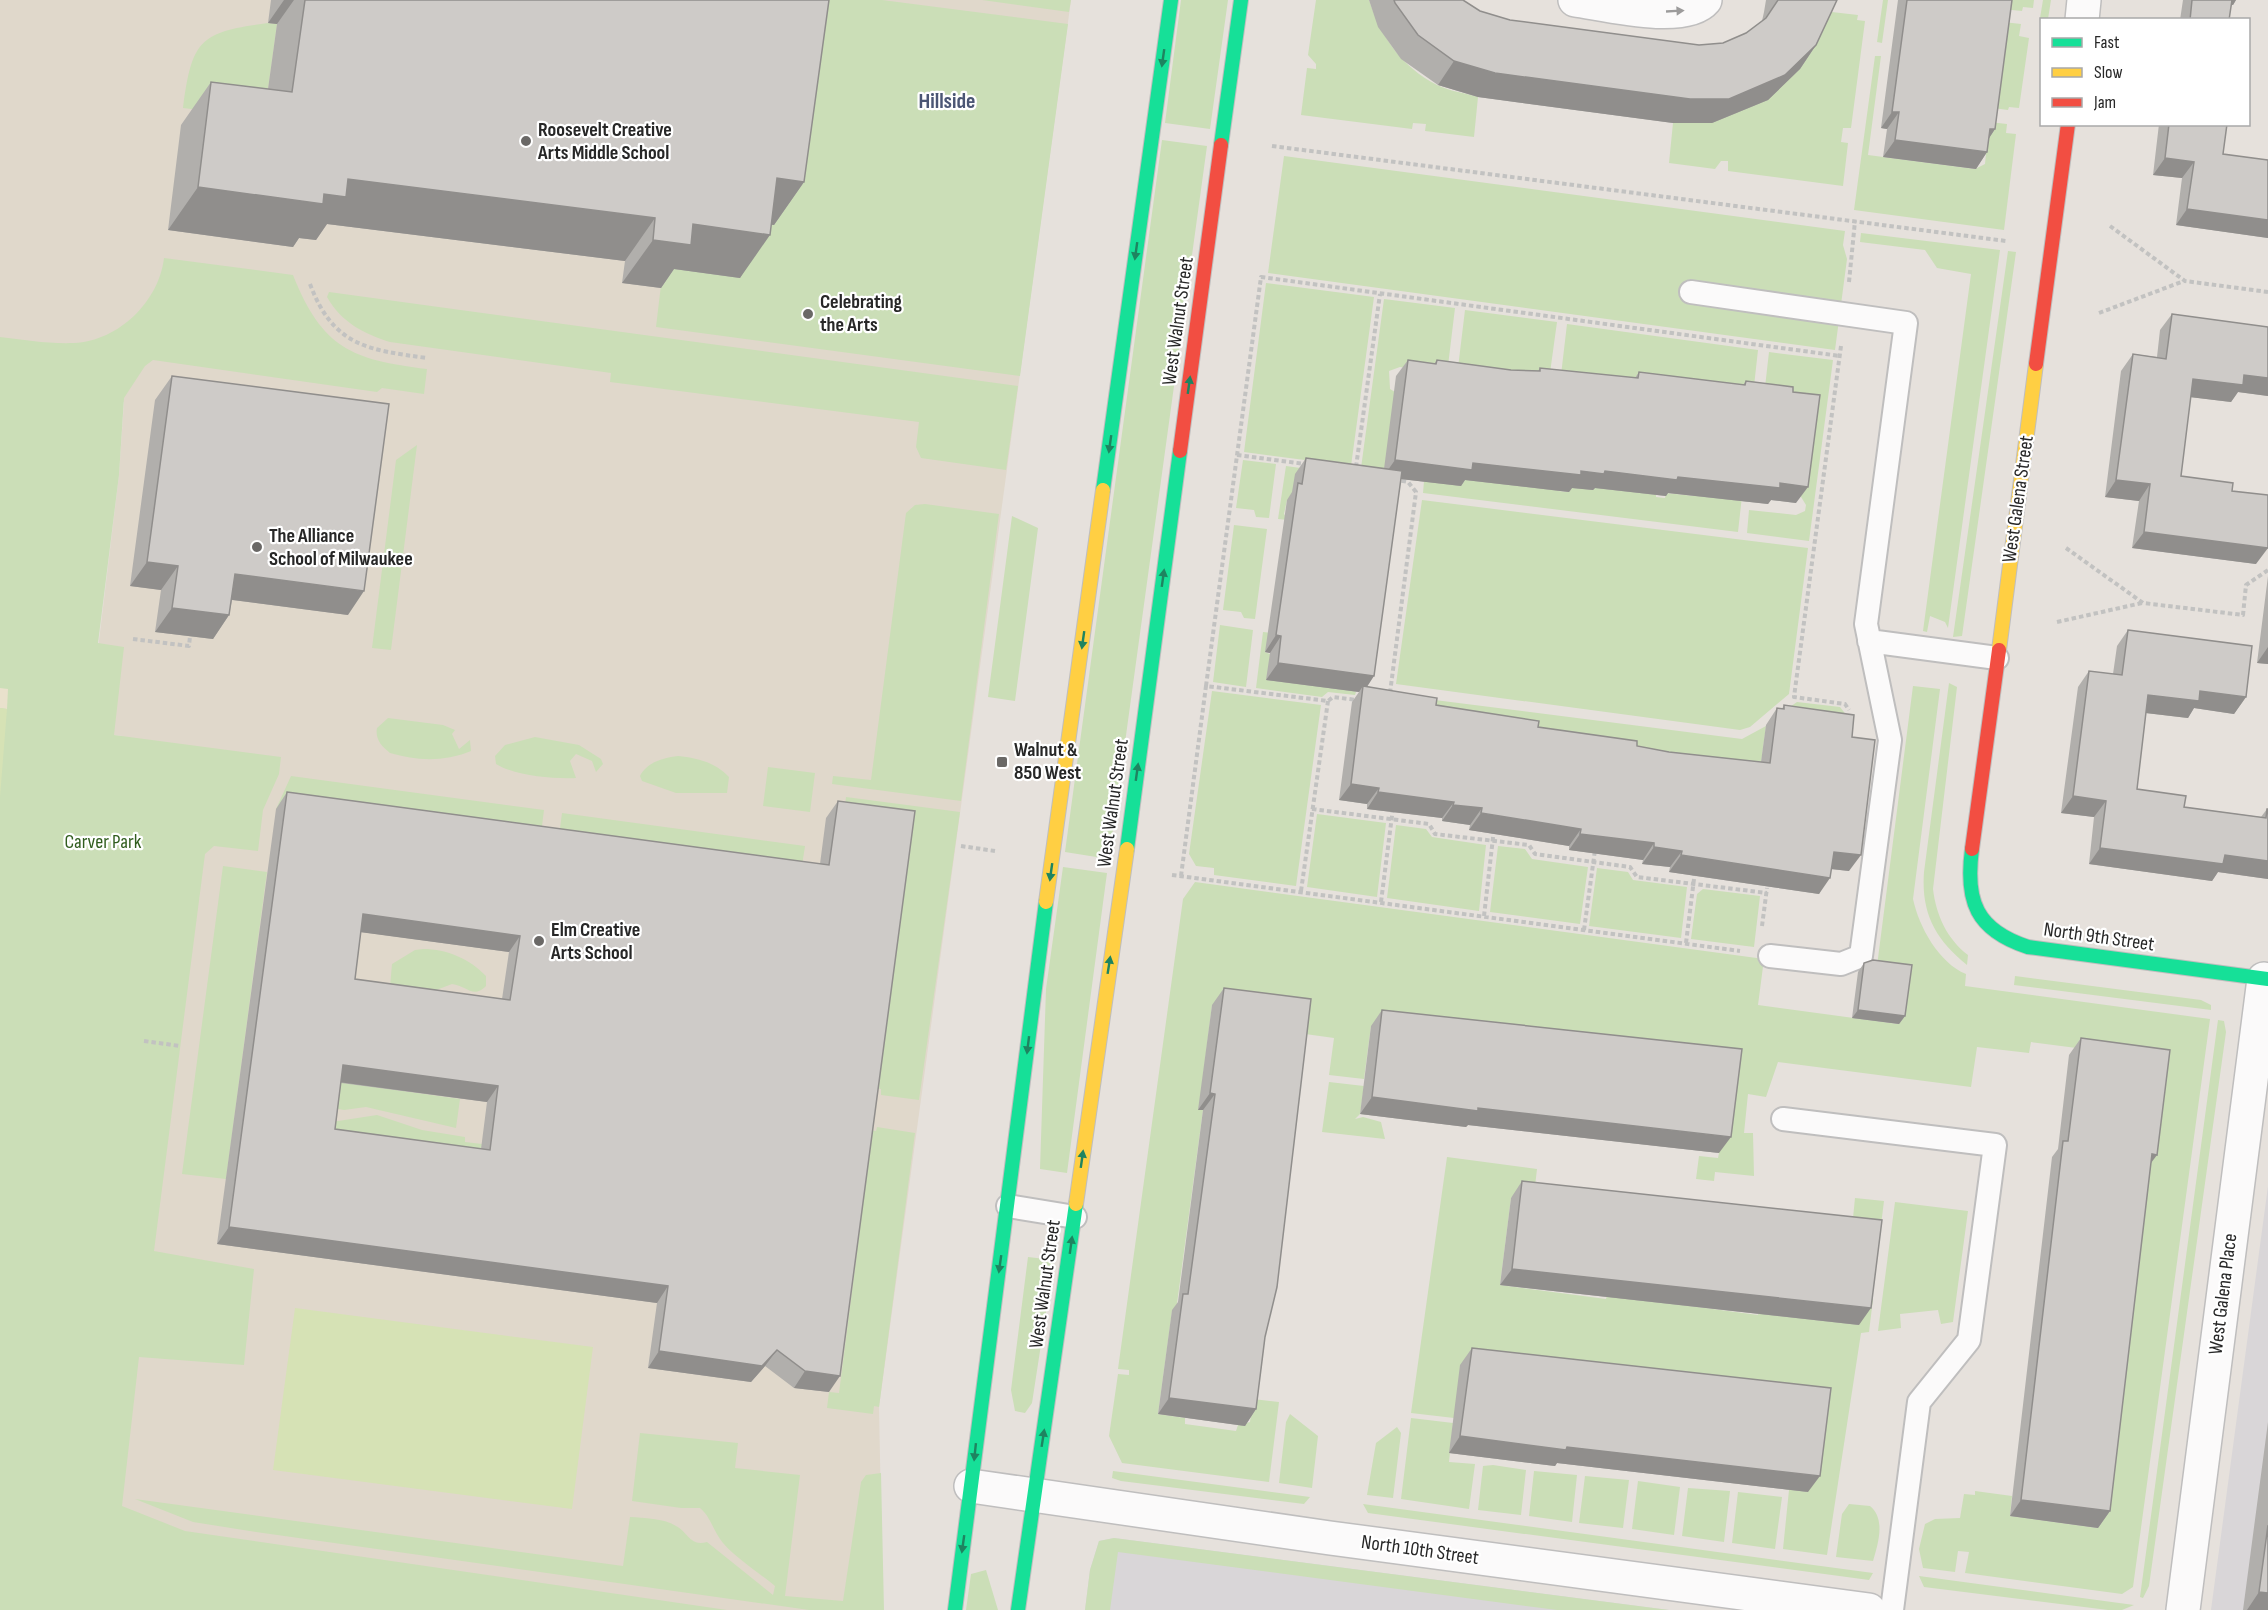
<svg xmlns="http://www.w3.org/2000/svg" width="2268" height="1610" font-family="'Sofia Sans Condensed',sans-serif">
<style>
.industrial{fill:#d9d6d8}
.education{fill:#e0d8cb}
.green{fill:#cbdeb7}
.sand{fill:#e9e1cc}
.pitch{fill:#d6e2b5}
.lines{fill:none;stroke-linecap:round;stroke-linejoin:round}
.lane-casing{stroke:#bfbebe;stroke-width:26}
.street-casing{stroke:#bfbebe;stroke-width:36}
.fast-casing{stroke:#bfbebe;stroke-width:16}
.slow-casing{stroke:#bfbebe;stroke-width:16}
.jam-casing{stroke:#bfbebe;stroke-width:16}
.path{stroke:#c2c2c1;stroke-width:4;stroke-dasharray:4.5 3;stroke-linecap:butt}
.lane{stroke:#fbfafa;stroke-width:22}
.street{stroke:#fbfafa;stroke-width:33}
.fast{stroke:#16e098;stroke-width:14}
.slow{stroke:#ffcf43;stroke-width:14}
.jam{stroke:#f24e42;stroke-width:14}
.wall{fill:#b1afac;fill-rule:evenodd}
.shaded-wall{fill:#908e8c}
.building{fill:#cecbc8;stroke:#908e8c;stroke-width:1.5;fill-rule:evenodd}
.oneway{fill:#9c9b9b}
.oneway2{fill:#1e8460}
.poi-dot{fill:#6a6866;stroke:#fff;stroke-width:2}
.labels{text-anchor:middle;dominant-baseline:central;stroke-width:4.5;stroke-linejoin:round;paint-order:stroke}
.poi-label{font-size:20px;font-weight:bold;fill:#272727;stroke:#fff;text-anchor:start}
.street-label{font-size:20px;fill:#272727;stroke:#fff}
.park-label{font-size:20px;fill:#305d1e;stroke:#fff}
.quarter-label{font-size:22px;font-weight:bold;fill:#4b5674;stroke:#fff}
</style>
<rect width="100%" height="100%" fill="#e6e1dc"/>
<path class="industrial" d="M2268,1186v424h-57z
M1114,1538l555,72h-584l5,-40 9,-29z"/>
<path class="education" d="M0,0h1071l-192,1407 4,203h-230l-534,-79 3,-795 -34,-4 31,-257 5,-73 -124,-19z"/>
<path class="green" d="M776,0h106l186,24 -48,352 -364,-49 7,-59z
M982,0h89l-2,12z
M1181,0h47l-18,129 -45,-6z
M1316,0h53c12,37 33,67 68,85 12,6 28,8 41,12l-4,40 -49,-6 1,-7 -13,-1 -1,6 -111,-14 6,-47 9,1v-5l-8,-9z
M1883,0h5l-6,43 -5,-1z
M2003,0h31l-1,8 -10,-1 -1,4 -20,-2z
M2043,0h8l-3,19 -8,-1z
M1823,11l35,4 -1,5 8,1 -14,107h-8l-2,14 7,1 -5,43 -115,-15v-10h-7l-6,8 -46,-6 4,-40h39z
M2003,22l18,2 -2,12 10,2 -10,70 -10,-1 -1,3 -15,-2z
M268,23l9,1 -13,94 -81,-10c9,-69 17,-76 85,-85z
M1875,56h6l-13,99 107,14 10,-5 4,-42 18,2 -1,9 10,1 -12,96 -150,-20z
M1162,140l45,6 -98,713 -44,-7z
M1284,156l561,75 -2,14 4,14 -12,91 -567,-77z
M1861,233l139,17 -52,378 -3,-6 -15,-6 -3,16 -4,-1 48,-357 -34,-6 -12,-18 -65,-8z
M2008,251l8,1 -54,384 -9,1z
M164,258l129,17c29,73 59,85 134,94l-3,25 -42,-6 -5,4 -224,-32 -8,6 -21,32 -5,77 -21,168 26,4 -10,88 167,22 -2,17 -16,36 -5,41 -44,-5 -9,8 -51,397 100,18 -10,96 -105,-8 -17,149 63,25 542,79h-727v-1273c24,3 49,7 74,6 45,-2 85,-42 90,-85z
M1266,283l108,14 -23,169 -107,-14z
M329,292l689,94 -12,84 -85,-12 -5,-11 3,-25 -309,-40 1,-9 -221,-31c-26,-8 -49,-20 -63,-45z
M1384,299l71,9 -8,66 -47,-7 -11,4 1,18 5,3 -11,81 -23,-5z
M1465,310l92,12 -8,58 -92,-4z
M1567,324l191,26 -6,54 -193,-12z
M1769,352l64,8 -24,181 -62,-8 2,-23 47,5 9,-4 1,-6 -8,-13 -35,-87z
M417,445l-26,205 -19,-2 24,-188z
M1243,460l33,4 -7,54 -13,-1 -2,-7 -18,-2z
M1286,466l65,9 -64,25 -3,14 4,6 -10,-1z
M1462,479l97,7 -1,5 11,1 1,-4 24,-4 62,8v5l9,1 1,-5 28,3 1,-5 47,5 -4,36 -315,-39 1,-12z
M1422,500l386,48 -19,146 -39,33 -10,3 -344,-46z
M925,504l74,10 -38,287 -129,-17 1,-8 38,4 35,-267 9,-8z
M1012,516l26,12 -23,173 -27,-4z
M1234,525l33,4 -12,90 -11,-1 -3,-6 -18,-2z
M1220,625l33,5 -7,57 -33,-5z
M1263,632l10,1 -8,19 91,40 -1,3 -27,-3 -6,5 -66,-9z
M1949,683l8,4 -24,202c3,26 14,50 35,66l-1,10c-32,-26 -46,-52 -43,-93z
M1913,686l27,3 -27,210c6,28 26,64 53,75l-1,12 245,33 -77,568 -11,7 -157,-21 4,-21 -11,-1 -3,21 -32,-4 -4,-19 6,-25 10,-5 25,-1 4,-24 11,1v-4l37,5 -2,20 88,12 48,-471 -115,-15 -2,11 -52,-6 -6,40 -193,-25 -12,35 -18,-3 -4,39h9l1,43 -39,-4 -1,9 -18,-2 3,-23 19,2 1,-5 -348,-127 -7,53 -35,-4 5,-37 -36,-5 -86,-28 -13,104 4,1 -27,201h-4l-14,103 27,4v6l51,7 2,-6 12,-3 3,-23 26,3 -10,80 -147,-19 -13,-27 9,-62 11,1v-5l-11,-1 65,-470 12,-17 569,77 -6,46 140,19 -21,-58z
M1212,691l109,14 -25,181 -82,-11v-7l-18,-2 -7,-12z
M1395,695l347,44 24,-13 -8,59 -39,-4z
M1797,702l43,5 7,9 -73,2z
M388,718l55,7 12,5 -3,4 7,15 11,-9 1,11c-27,11 -54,10 -81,2 -9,-7 -15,-14 -13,-25z
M535,737l44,8 22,14 2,5 -7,8 -4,-11 -16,-7 -6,7 6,17c-24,1 -60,-2 -80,-14l-1,-8 10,-11z
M678,756c19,2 37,6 51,21l-2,16h-51l-34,-12 -2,-5c7,-14 23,-18 38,-20z
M768,767l47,6 -5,39 -47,-6z
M291,776l253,34 -3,24 -265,-25z
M846,797l114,15 -41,288 -38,-5v-6l-12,-2 -26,-267z
M562,813l243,33 -5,33 -241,-43z
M1317,814l69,9 -9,74 -70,-10z
M1396,825l30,4 6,8 54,8 -7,66 -92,-13z
M1498,846l27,3 7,10 56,8 -8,57 -90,-12z
M223,866l44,6 -41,307 -44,-5z
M1063,867l44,6 -40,300 -27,-4 6,-180z
M1597,868l31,4 5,8 54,7 -6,51 -92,-12z
M1703,889l57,7 -6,51 -63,-8 6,-45z
M423,949c24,0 47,10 63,27v10c-13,13 -19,0 -34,-2l-21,8 -41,-5 2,-23 23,-14z
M2015,976l186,24 10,5v5l-197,-25z
M2218,1020l6,1 2,11 -77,554 -6,12 -3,-1z
M332,1081l128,18 -4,29 -90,-21 -22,3 -16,-3z
M1329,1082l35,4 -4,28 -5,5 8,-2 18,5 4,17 -63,-7z
M377,1115l45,15 43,7v5l17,2 -4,23 -155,-21 4,-26 11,1z
M877,1127l38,6 -36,274 -5,-1 -1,8 -46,-6 2,-16 10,1 18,-141 -9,-1 16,-122 12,2z
M1447,1157l90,12 -3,26 -18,-2 -5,5 -11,87 106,14 1,-4 151,20 1,-3 104,-14 10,1 -4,33 -8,1 -34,222 -44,-6 6,-59 -335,-72 -43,-5z
M1855,1198l29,3 -8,64 -24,-37z
M1895,1202l73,9 -15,111 -12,2 -3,-14 -38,4 1,14 -23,3z
M1028,1257l26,3 -22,143 -7,10 -10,-2 -4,-21z
M1290,1414l28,22 -6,52 -33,-5 7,-61z
M1411,1418l42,5 -4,39 26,2 -6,45 -68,-10z
M1397,1427l4,6 -8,65 -26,-3 9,-52z
M640,1433l98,10 -3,25 65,7 -15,121 58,5 18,-119 5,-7 15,-2 3,137h-75l-553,-78 -63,-10 -58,-23 488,67 7,-49c14,1 33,1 46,9 12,6 14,21 31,16l66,53 2,-9c-17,-14 -38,-27 -52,-43 -10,-12 -12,-26 -23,-35h-19l-49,-7z
M1493,1465l33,5 -5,45 -43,-5 5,-44z
M1113,1471l197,26 -6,7 -183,-23 -9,-3z
M1534,1471l43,4 -5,47 -43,-6z
M1585,1476l44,4 -6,48 -44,-5z
M1638,1481l42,6 -6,48 -42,-6z
M1688,1488l42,3 -6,51 -42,-6z
M1738,1492l44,5 -7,52 -43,-6z
M1363,1504l510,69 -4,7 -501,-67z
M1849,1504l21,2c16,13 8,38 3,55l-37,-4 6,-43z
M1114,1538l555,72h-112l-439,-58 -8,58h-25l5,-40 9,-29z
M986,1570l12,40h-32l5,-36z
M1919,1576l215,29 -12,5h-14l-184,-23z"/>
<path class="sand" d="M0,688l8,1 -1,20 -7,-1z"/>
<path class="pitch" d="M0,708l7,1 -7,88z
M295,1308l298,39 -21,162 -299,-39z"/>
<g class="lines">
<defs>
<path id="lane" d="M1691,292l215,31 -40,301 24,116 -29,216 -20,8 -71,-8
M1869,641l128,17
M1783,1119l212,26 -26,195 -50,62 -27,208
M1008,1206l67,11"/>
<path id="street" d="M1575,0c29,4 110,24 130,0
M2082,20l2,-20
M971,1486l359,52 539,72
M2183,1610l81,-631"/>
<path id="fast" d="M1221,145l20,-145
M1103,490l68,-490
M1127,849l53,-398
M1972,849c-7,52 4,81 56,98l240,32
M955,1610l91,-708
M1018,1610l58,-406"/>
<path id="slow" d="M1999,650l37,-286
M1046,902l57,-412
M1076,1204l51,-355"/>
<path id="jam" d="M2036,364l32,-240
M1180,451l41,-306
M1972,849l27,-199"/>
</defs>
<use href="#lane" class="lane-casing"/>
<use href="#street" class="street-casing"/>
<use href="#fast" class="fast-casing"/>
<use href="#slow" class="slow-casing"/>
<use href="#jam" class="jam-casing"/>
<path class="path" d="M1272,146l734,95
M2110,226l75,55 83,11
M1849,282l6,-61
M310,284c23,62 58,66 117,74
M2099,313l85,-32
M1841,346l-47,351 51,7 4,6
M1237,455l68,9
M1356,467l24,-173
M2066,548l77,55 100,12 3,-30 22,-15
M2057,622l85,-19
M133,639l56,7 1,-10
M1206,686l55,-409 579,79
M1390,693l26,-201 -8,-10 -11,-2
M1312,809l117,15 6,10 94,11 6,9 95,13 7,10 130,16
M961,846l34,5
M1172,875l568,76
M1181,876l25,-190 122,15 5,-4 24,3
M1301,891l27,-190
M1381,902l12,-94
M1484,916l10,-87
M1762,926l5,-38
M1584,930l11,-80
M1686,943l9,-72
M144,1041l36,5"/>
<use href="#lane" class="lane"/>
<use href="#street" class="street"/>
<use href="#fast" class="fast"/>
<use href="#slow" class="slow"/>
<use href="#jam" class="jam"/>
</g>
<path class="wall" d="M271,0h558l-25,182 -30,43h-3l-31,53 -66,-9 -13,19 -39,-5 3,-22 -298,-37 -11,16 -17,-2 -6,9 -125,-17 13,-105 30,-43 57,7 9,-65 -9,-1z
M1369,0h94l17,11 30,9 189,25 24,-2 23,-10 16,-12 2,-9 2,-12h71l-21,45 -16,24 -32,31 -56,23h-39l-195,-26 -40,-12 -37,-26 -23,-32z
M1898,0h114l-17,129 -6,9 -2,14 -11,17 -93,-12 4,-28 -6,-1z
M2183,0h53l-3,5 -2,-1 -2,16h-49z
M2159,124h68l-4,30 45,6v78l-92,-13 6,-47 -29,-3z
M2172,314l96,13v69l-30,-4 -7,10 -41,-5 -9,79 51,15 24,73 -124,-16 7,-47 -34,-4 16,-126 12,-17 24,3 3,-27z
M1408,360l26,4 3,-4 74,10 27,1 2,-3 95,10 4,-6 104,13 3,-4 47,11 3,111 -25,-3 -3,4 -100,-11 -2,3 -71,-8 -2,2 -21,-2 -3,4 -104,-12 -4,6 -60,-7 -34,207 69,19 102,22 99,19 32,6 92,10 5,-37 11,-17 5,1 2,-4 68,32 -3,134 -18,-2 -12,25 -150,-22 1,-5 -28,-3 1,-4 -74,-10v-4l-100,-16 1,-5 -28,-4v-3l-75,-9v-5l-28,-4 13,-98 7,-10 -93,-12 4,-27 -5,-1 22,-152 5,-8 3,-18 11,-16 78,11 12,-93z
M172,376l176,239 -116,-15 -3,15 -16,24 -58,-7 6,-42 -31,-4 25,-186z
M2268,576v88l-11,-1z
M2128,630l118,67 -12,17 -40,-6 -6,10 -42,-5 -9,76 47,18 77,10 6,-8h1v70l-50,-7 -6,9 -123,-17 5,-47 -33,-4 17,-126 11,-16 24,3 4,-28z
M287,792l533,72 6,-46 12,-17 -9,591 -35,-4 -29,-22 -14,16 -103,-14 9,-65 -440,-59 59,-435zM361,932l148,20 -7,47 -147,-20zM341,1083l146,19 -6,47 -146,-20z
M1864,963l41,53 -6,8 -47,-6 6,-46z
M1224,988l41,349 -9,72 -11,17 -87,-12 14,-104 6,-8 25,-192h-5l14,-105z
M1382,1010l337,143 -251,-28 -2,2 -106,-13 11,-88z
M2081,1038l70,125 -41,348 -12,17 -88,-12 42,-359 6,-8 11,-94z
M1522,1181l337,144 -359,-40 11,-87z
M1472,1348l336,144 -251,-29 -2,3 -106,-13 11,-88z
M2268,1422v188h-25z"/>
<path class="shaded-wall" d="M284,0h10l-17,24 -9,-1z
M2224,0h12l-3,5 -11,-2z
M1816,45l-16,24 -32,31 -56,23h-39l-195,-26 -40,-12 16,-24z
M1892,112h7l-12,17 -6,-1z
M1990,129h5l-11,17z
M1895,140l92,12 -11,17 -93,-12z
M2165,158l29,4 -12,16 -29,-3z
M777,178l27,4 -30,43 -27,-4z
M348,179l307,39 -30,43 -298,-37 -11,16 -17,-2 -6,9 -125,-17 30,-43 126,7z
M2187,209l81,11v18l-92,-13z
M693,224l77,11 -30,43 -66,-9 -13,19 -39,-5 31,-43z
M2244,375l24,3v18l-30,-4 -7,10 -50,-6 12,-17z
M1395,460l78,3 108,8h24l175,12 28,4 -12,16 -25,-3 -3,4 -100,-11 -2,3 -71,-8 -2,2 -21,-2 -3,4 -104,-12 -4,6 -78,-9z
M2116,480l34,4 -11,17 -34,-4z
M2144,532l124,16 -12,16 -124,-16z
M147,562l31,4 -17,24 -31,-4z
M235,574l129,17 -16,24 -130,-17z
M172,608l57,7 -16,24 -58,-7z
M1276,635l5,1 -11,17 -5,-1z
M2268,647v17l-11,-1z
M1278,663l96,13 -11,17v-7l-4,6 -93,-12z
M2200,691l46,6 -12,17 -40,-6 -6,10 -51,-6 11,-17z
M1351,784l28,4 -12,16 -28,-4z
M1378,792l76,10 -12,16 -75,-9z
M2073,796l33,5 -12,16 -33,-4z
M1453,805l29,3 -12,17 -28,-4z
M1481,813l100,16 -12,17 -100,-16z
M1580,834l74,9 -11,17 -74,-10z
M1654,847l28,4 -12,16 -28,-3z
M2100,848l125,7 43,6v18l-50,-7 -6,9 -123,-17z
M1834,852l27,3 -12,16 -27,-3z
M1681,855l149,23 -11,16 -150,-22z
M363,914l157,22 -11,16 -157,-21z
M1858,1010l47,6 -6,8 -47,-6z
M343,1065l155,21 -11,16 -156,-21z
M1210,1093l5,1 -12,16h-5z
M1372,1097l106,11 253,29 -12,16 -251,-28 -2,2 -106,-13z
M2152,1154l5,1 -12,16z
M229,1227l439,59 -11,17 -440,-59z
M1512,1269l359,39 -12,17 -359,-40z
M777,1350l-12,16 -14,16 -103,-14 11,-17z
M805,1371l35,5 -11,16 -35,-4z
M1169,1398l87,11 -11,17 -87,-12z
M1460,1436l107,11 253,29 -12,16 -251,-29 -2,3 -106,-13z
M2021,1500l89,11 -12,17 -88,-12z
M2259,1592l9,1v17h-21z"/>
<path class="building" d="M305,0h524l-25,182 -27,-4 -7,57 -77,-11 -2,21 -38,-5 2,-22 -307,-39 -2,18 -22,-3 -1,10 -125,-17 13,-105 81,10z
M1394,0h69l17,11 30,9 189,25 24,-2 23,-10 20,-15 12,-18h59l-21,45 -31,30 -56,24h-39l-195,-26 -41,-12 -36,-26 -23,-32z
M1907,0h105l-17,129h-5l-3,23 -92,-12 4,-28h-7z
M2192,0h40l-3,20h-39z
M2169,124h58l-4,30 45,6v60l-81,-11 7,-47 -29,-4z
M2172,314l96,13v51l-24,-3 -1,10 -50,-6 -12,97 52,7 -1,8 36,4v53l-124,-16 6,-48 -34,-4 17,-126 33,5z
M1408,360l28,4 1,-4 74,10 29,1v-3l98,10 1,-6 106,13 1,-4 47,6v5l27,3 -12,92 -28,-4v5l-102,-11 -1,3 -72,-9 -1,3 -23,-3v4l-108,-12 -1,7 -77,-10z
M172,376l217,28 -25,187 -129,-17 -6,41 -57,-7 6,-42 -31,-4z
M1306,458l96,13 -28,205 -96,-13 3,-27 -5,-1 22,-152 4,1z
M2128,630l124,16 -6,51 -46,-6 -1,10 -51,-6 -11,94 49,7 -2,11 82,11 1,-9h1v52l-43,-6 -2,9 -123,-16 6,-47 -33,-5 16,-125 33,4z
M1363,686l74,12 -1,7 103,16 -1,6 99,14v5l32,6 101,11 7,-55 7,1v-4l70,10 -2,22 23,3 -14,115 -27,-3 -4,26 -149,-23 1,-4 -28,-4v-4l-74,-9 1,-5 -100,-16 1,-5 -29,-3 1,-3 -76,-10 1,-4 -28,-4z
M287,792l542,73 9,-64 77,10 -75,565 -35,-5 -28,-21 -15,16 -103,-15 9,-65 -439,-59zM363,914l157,22 -10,64 -155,-21zM343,1065l155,21 -8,64 -155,-21z
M1873,960l39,5 -7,51 -47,-6 6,-47z
M1224,988l87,11 -34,288 -12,50 -9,72 -87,-11 14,-104h5l27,-200 -5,-1z
M1382,1010l360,39 -11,88 -253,-29v3l-106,-14z
M2081,1038l89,12 -13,105 -5,-1 -42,357 -89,-11 42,-359h5z
M1522,1181l360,39 -11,88 -359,-39z
M1472,1348l359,40 -11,88 -253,-29 -1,3 -106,-14z
M2268,1525v68l-9,-1z"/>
<defs><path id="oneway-solid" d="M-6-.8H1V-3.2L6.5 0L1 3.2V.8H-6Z" transform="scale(1.5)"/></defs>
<use class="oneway" href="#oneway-solid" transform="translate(1675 11) rotate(-3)"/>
<g class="oneway2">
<use href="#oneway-solid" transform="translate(1163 58) rotate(98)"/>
<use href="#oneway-solid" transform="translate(1136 251) rotate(98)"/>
<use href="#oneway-solid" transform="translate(1189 385) rotate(-82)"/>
<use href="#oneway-solid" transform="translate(1110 444) rotate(98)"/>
<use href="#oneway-solid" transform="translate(1163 578) rotate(-82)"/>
<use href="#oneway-solid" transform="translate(1083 640) rotate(98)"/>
<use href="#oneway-solid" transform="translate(1137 772) rotate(-82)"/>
<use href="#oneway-solid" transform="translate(1051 872) rotate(98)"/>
<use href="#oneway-solid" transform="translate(1109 965) rotate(-81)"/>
<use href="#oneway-solid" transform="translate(1028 1045) rotate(97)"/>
<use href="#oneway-solid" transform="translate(1082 1159) rotate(-82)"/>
<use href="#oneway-solid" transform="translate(1071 1245) rotate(-82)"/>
<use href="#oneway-solid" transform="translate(1000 1264) rotate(98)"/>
<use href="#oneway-solid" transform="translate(1043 1438) rotate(-81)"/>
<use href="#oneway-solid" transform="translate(975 1452) rotate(96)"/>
<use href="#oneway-solid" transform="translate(963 1544) rotate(98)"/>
</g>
<g class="poi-dot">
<circle cx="526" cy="141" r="6"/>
<circle cx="808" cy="314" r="6"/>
<circle cx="257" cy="547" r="6"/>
<rect x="996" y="756" width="12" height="12" rx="3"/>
<circle cx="539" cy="941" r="6"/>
</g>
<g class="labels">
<g class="poi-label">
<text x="538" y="130">Roosevelt Creative<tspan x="538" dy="23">Arts Middle School</tspan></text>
<text x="820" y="302">Celebrating<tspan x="820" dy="23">the Arts</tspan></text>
<text x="269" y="536">The Alliance<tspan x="269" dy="23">School of Milwaukee</tspan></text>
<text x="1014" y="750">Walnut &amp;<tspan x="1014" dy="23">850 West</tspan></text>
<text x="551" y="930">Elm Creative<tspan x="551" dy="23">Arts School</tspan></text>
</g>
<g class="street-label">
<text transform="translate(1178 321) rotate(-82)">West Walnut Street</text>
<text transform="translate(2018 499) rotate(-82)">West Galena Street</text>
<text transform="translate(1113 803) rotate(-82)">West Walnut Street</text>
<text transform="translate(2099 937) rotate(8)">North 9th Street</text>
<text transform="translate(1045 1284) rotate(-82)">West Walnut Street</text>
<text transform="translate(2223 1294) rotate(-83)">West Galena Place</text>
<text transform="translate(1420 1550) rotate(8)">North 10th Street</text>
</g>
<g class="park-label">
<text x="103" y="842">Carver Park</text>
</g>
<g class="quarter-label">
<text x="947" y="101">Hillside</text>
</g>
</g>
<rect x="2040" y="18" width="210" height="108" fill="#ffffff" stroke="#a9a9a9" stroke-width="1.5"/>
<rect x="2052" y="38" width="30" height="9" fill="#16e098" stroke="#a9a9a9" stroke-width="1.5"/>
<text x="2094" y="48" font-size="18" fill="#272727">Fast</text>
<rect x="2052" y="68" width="30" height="9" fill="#ffcf43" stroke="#a9a9a9" stroke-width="1.5"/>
<text x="2094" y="78" font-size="18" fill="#272727">Slow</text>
<rect x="2052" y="98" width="30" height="9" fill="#f24e42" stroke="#a9a9a9" stroke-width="1.5"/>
<text x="2094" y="108" font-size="18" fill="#272727">Jam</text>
</svg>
